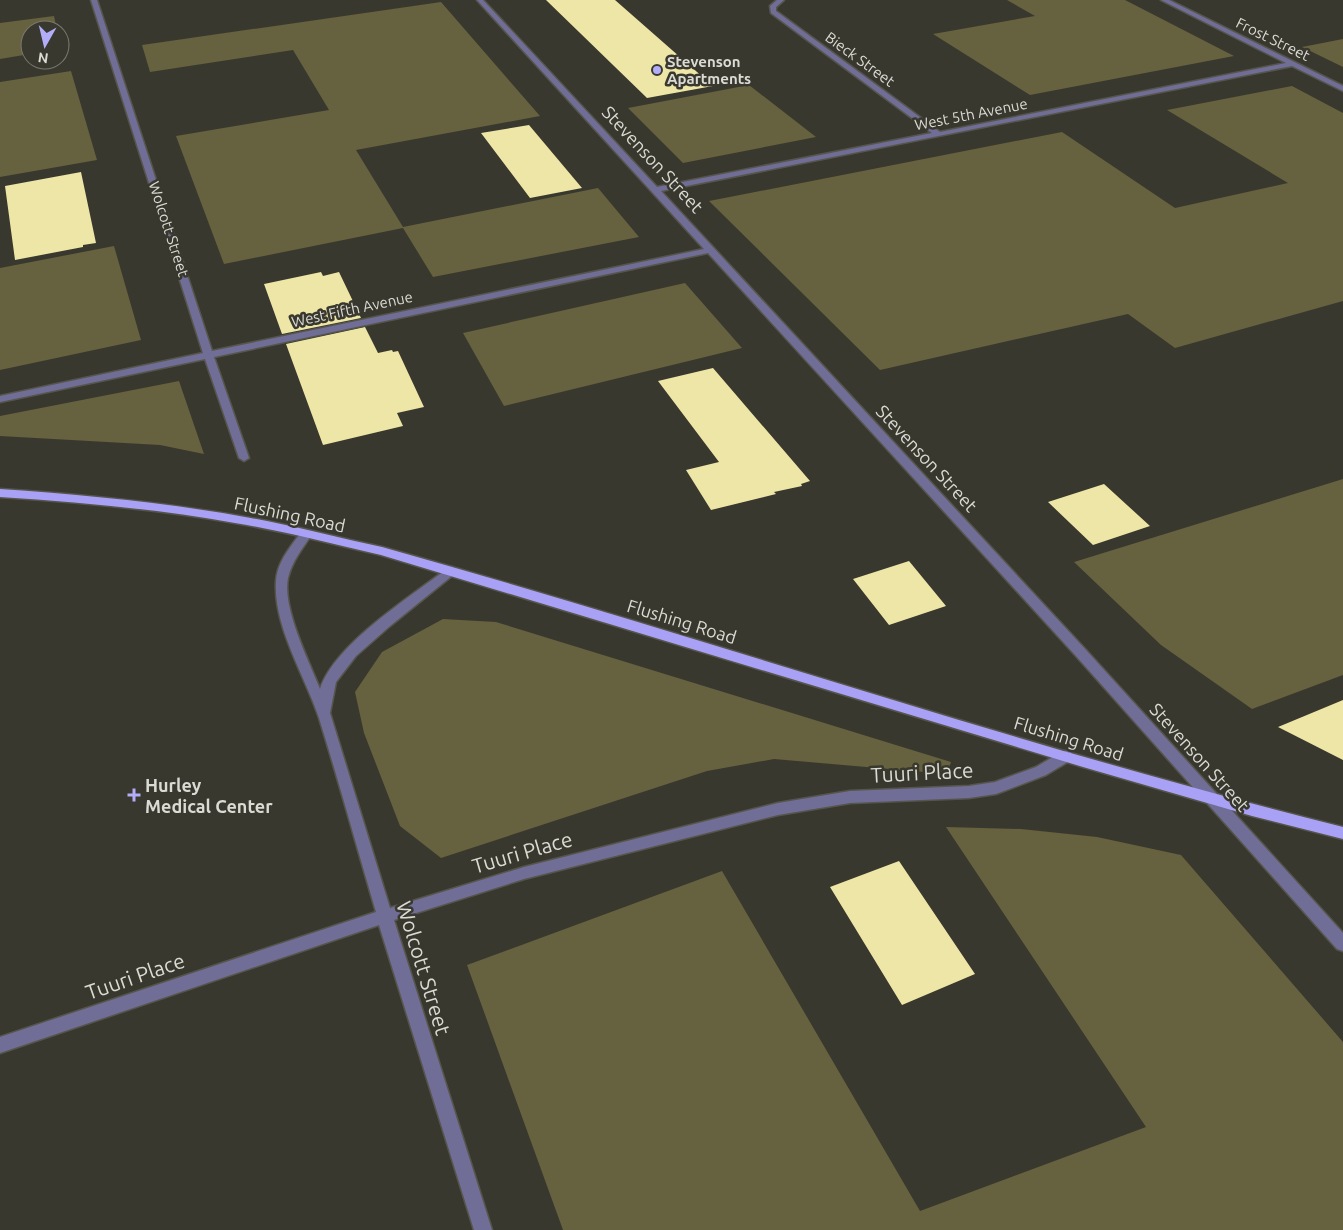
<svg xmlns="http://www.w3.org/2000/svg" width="1343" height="1230" font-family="Ubuntu,sans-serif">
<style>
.green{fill:#66613e}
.building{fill:#eee6a6}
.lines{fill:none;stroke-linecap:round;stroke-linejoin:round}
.minor-casing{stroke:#56554c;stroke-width:3}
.major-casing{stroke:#56554c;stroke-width:3}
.minor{fill:#706d97;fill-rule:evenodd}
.major{fill:#a9a1f6;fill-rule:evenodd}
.poi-dot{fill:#b3adf9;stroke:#39382e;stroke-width:2}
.labels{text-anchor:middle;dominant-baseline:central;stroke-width:5;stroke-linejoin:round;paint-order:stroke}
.far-street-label{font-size:15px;fill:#dbdad4;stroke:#39382e}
.far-poi-label{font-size:15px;font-weight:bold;fill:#dbdad4;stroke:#39382e;text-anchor:start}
.street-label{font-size:18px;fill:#dbdad4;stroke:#39382e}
.poi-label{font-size:18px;font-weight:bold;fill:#dbdad4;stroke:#39382e;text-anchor:start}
.near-street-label{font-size:21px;fill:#dbdad4;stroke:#39382e}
</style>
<rect width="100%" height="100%" fill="#39382e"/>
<path class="green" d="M1007,0h118l109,56 -204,39 -97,-61 102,-18z
M441,2l99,114 -184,34 47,77 195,-39 41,49 -206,40 -30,-49 -179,36 -48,-128 153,-26 -36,-60 -143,22 -8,-27z
M54,16l3,14h-27v24l-30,5v-36z
M1343,39v28l-41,-20z
M71,71l26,89 -97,17v-95z
M749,85l67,52 -133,26 -55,-55z
M1292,86l51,27v188l-168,47 -47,-34 -248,56 -171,-169 353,-69 113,76 113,-25 -121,-73z
M114,246l27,94 -141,30v-102z
M685,283l57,65 -238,58 -41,-73z
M179,381l25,73 -44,-9 -160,-9v-20z
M1343,479v196l-91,34 -91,-64 -87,-83z
M443,619l53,3 455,140 -4,12 -173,-15 -67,12 -266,87 -41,-32 -36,-93 -9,-41 27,-40z
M946,827l75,2 76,8 84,18 162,187v188h-780l-96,-265 255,-94 198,340 226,-84z"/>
<path class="building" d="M546,0h69l98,86 -66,12z
M529,125l53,63 -52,10 -49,-65z
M81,172l15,71 -13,2v2l-68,13 -10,-74z
M321,272l2,4 16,-4 22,46 -79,16 -18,-50z
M365,327l13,26 14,-3 1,2 5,-1 26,56 -27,6 6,13 -80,19 -37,-101z
M713,368l97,113 -9,3 1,2 -28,6 2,2 -65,16 -25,-40 33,-8 -61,-81z
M1104,484l46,42 -57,19 -45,-43z
M909,561l37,45 -57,19 -36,-46z
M1343,700v60l-65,-33z
M899,861l76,113 -73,31 -72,-118z"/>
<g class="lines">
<defs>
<path id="minor" d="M91,0h6l115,351 492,-102 -227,-249h6l174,187 275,-54 -161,-120 -1,-7 7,-6h7l-8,7v4l164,121 346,-69 -125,-63h8l174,86v5l-51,-25 -631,125 425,459 257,283v18l-6,-2 -261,-293 -368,-403 -494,104 35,101 -5,3 -5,-3 -34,-99 -205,43v-6l203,-43z
M306,530l6,4c-9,14 -20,27 -24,44 -6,30 21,83 32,111 15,-45 90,-92 128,-121l4,-1 6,4 -68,55 -34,30 -20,26 -6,31 60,195 134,-41 254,-64 72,-12 119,-5 26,-4 41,-15 25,-15 5,-1 5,1 2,4 -2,4 -25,15 -50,19 -27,4 -119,5 -72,12 -254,64 -130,41 98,310h-18l-95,-305 -379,128v-16l376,-125c-19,-64 -37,-130 -57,-194 -14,-42 -46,-92 -43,-137 1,-19 15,-35 26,-50z"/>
<path id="major" d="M0,489c90,6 179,15 267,32 39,8 77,18 115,26 321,90 637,199 961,280v12l-91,-23 -169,-49 -702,-212c-49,-11 -97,-24 -146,-32 -78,-14 -156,-21 -235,-26z"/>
</defs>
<use href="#minor" class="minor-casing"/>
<use href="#major" class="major-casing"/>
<use href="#minor" class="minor"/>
<use href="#major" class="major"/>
</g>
<g class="poi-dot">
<circle cx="657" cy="70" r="5"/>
<path d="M131.5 787.5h5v5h5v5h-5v5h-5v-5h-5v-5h5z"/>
</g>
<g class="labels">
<g class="far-street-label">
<text transform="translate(1273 39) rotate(26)">Frost Street</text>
<text transform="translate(860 59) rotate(36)">Bieck Street</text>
<text transform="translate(971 114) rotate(-11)">West 5th Avenue</text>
<text transform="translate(169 229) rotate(72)">Wolcott Street</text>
<text transform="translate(352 309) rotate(-12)">West Fifth Avenue</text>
</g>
<g class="far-poi-label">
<text x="667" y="61">Stevenson<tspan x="667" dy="17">Apartments</tspan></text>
</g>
<g class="street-label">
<text transform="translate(653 159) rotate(47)">Stevenson Street</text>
<text transform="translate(927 458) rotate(47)">Stevenson Street</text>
<text transform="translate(290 514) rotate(12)">Flushing Road</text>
<text transform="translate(682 621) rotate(17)">Flushing Road</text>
<text transform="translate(1069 738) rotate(17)">Flushing Road</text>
<text transform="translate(1200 757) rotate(48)">Stevenson Street</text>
</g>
<g class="poi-label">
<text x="145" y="785">Hurley<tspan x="145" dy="21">Medical Center</tspan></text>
</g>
<g class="near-street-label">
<text transform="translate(922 772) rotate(-3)">Tuuri Place</text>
<text transform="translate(522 852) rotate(-16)">Tuuri Place</text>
<text transform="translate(424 968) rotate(73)">Wolcott Street</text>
<text transform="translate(135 976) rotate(-19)">Tuuri Place</text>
</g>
</g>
<g transform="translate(45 45) rotate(188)"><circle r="24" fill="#39382e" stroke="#7a7970"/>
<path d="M0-4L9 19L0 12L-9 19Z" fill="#b3adf9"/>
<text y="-8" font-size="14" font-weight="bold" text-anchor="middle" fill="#dbdad4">N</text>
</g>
</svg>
